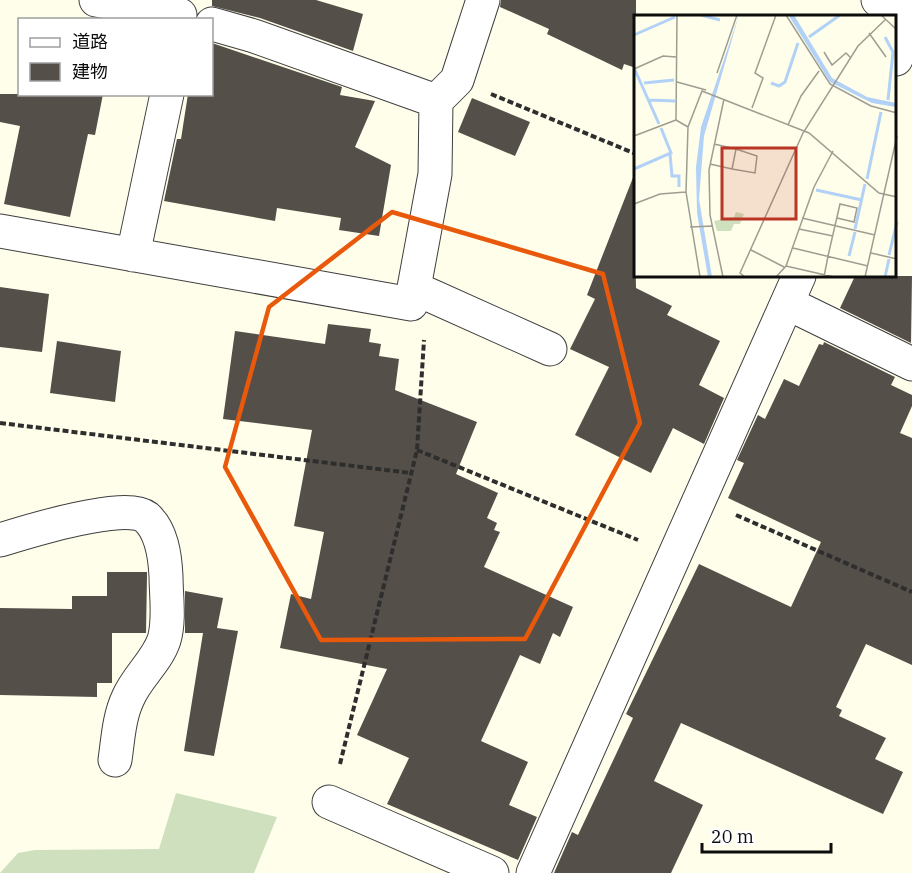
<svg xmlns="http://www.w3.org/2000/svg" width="912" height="873" font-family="'IBM Plex Serif','Noto Sans JP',serif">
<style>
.cemetery{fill:#cfe0be}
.building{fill:#554f49}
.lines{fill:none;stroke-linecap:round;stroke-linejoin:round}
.minor-casing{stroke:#3f3f3f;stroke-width:35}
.path{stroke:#2e2e2e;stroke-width:4;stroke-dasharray:6 3;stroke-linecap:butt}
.minor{stroke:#fff;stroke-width:33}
.marked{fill:none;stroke:#e8590c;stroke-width:4.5;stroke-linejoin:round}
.inset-river{fill:none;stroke:#b1d1f6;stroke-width:3}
.inset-road{fill:none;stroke:#9e9d92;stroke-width:1.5}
.view{fill:#bb3525;fill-opacity:0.15;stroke:#bb3525;stroke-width:3}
.inset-edge{fill:none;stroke:#0c0c0c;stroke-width:3}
</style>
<rect width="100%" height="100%" fill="#fffeeb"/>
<path class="cemetery" d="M176,793l101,24 -23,56h-254l18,-20 17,-3 124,-1z"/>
<path class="building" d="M212,0h104l47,14 -10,37 -93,-33 -48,-12z
M501,0h135v68l-12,-4 -2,6 -75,-36 2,-5 -49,-22z
M212,43l130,44 -2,8 35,6 -20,46 36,18 -12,71 -40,-6 2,-12 -64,-10 -2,13 -111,-20 13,-62h4l7,-45h24z
M0,94h103l-8,41 -7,-1 -18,83 -66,-13 16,-78 -20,-4z
M472,98l58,24 -15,34 -57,-24z
M634,175l2,113 36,18 -5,9 53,26 -21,44 25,13 -20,46 -31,-16 -22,45 -76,-38 34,-68 -39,-18 25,-50 -8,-4z
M855,276h57l-1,67 -71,-35z
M0,287l49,7 -7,58 -42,-5z
M328,324l43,5 -2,13 12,2 -2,12 20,3 -4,31 82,32 -21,52 42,19 -11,25 10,5 -3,7 6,2 -16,35 89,40 -13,30 -7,-4 -13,31 -20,-9 -39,86 47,21 -19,43 28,12 -19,43 -131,-56 22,-46 -52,-23 30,-66 -107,-21 11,-54 20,5 13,-67 -30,-6 18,-96 -89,-11 12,-88 90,13z
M57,341l64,10 -6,51 -65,-9z
M824,342l71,35 -4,8 21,10v11l-12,27 12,5v227l-46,-21 -30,63 6,3 -3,6 47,22 -11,21 28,13 -20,42 -202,-91 -27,58 49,24 -32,68h-117l18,-41 6,3 32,-68 23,-49 -7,-4 73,-150 92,43 30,-65 -93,-44 16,-35 -7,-3 21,-45 7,4 19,-40 15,7 20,-42 4,1z
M107,572h40v5l-1,56h-34v50h-15v14l-97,-2v-87l72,1v-13h35z
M185,591l38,7 -6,30 21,3 -24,125 -30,-5 19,-118h-18z"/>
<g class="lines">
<defs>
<path id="minor" d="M96,0l84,15
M878,0l34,15
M896,59l16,-38
M436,101l21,-21 26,-80
M0,231l411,73 24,-130 1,-73 -182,-65 -42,-12
M133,255l34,-161
M414,288l136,61
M787,303l125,61
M0,540c26,-8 125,-39 146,-23 16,14 19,39 20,59 0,20 4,44 -2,64 -7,21 -27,37 -36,58 -9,19 -10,41 -13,62
M329,802l163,71
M533,873l266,-597"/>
</defs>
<use href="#minor" class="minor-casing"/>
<path class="path" d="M491,94l145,60
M0,423l411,50
M417,450l221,90
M736,515l176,77
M340,764l77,-314 7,-110"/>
<use href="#minor" class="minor"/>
</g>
<path class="marked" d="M392,212l211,62 37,149 -115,216 -204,1 -96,-173 44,-160z"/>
<g transform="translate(634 15)">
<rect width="262" height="262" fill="#fffeeb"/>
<path d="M102,197l8,2 -4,10h-6l-3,7h-14l-3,-10 20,-4z" fill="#cfe0be"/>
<path d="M105,0l-35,121 -5,63 13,78h-4l-11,-64 -1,-46 5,-40zM160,0l38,63 35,19 29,6v4l-24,-4 -42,-21 -41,-66z" fill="#b1d1f6"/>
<path class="inset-river" d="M67,0l19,5M0,20l41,-18M175,22l31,-22M251,22l8,15 -5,48M1,55l24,54M10,68l30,-3M137,68l8,3 6,-4 13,-39M15,85l26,1M36,139l2,22h7v11M0,154l37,-16 -10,-25M233,164l14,-67M182,175l46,10M221,214l10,-45M255,240l8,-33M215,241l6,-24M251,262l4,-18"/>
<path class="inset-road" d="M43,0l-1,105 12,7M152,0l44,69 41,22 26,7M247,0l16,15M235,18l17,24M190,37l8,13 14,-12 5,5M0,54l29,-13 13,1M83,58l20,-58M43,67l29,8M118,93l11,-30 -8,-5 21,-58M154,110l13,-29 18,-25M0,121l42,-16M80,129l22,5M76,149l22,5 23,4 2,-17 -21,-7 -4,20M0,189l26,-10 26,-2M168,203l73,17M56,212l23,-1M165,214l34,7M159,233l75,18M117,235l33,17M237,238l26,6M152,251l48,11M66,262l-14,-85 2,-65 14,-36 107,42 70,60 18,4M89,262l-13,-62 -1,-45 15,-71M111,262l-5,-4 63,-140 55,-87 28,-27M142,262l10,-11 28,-79 19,-36M190,262l4,-21 12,-52 17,4 -3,14 -17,-4M231,262l32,-141"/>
<path class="view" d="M88,133h74v71h-74z"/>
<rect width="262" height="262" class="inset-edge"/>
</g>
<rect x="18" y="18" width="195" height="78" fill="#ffffff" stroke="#9e9e9e" stroke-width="1.5"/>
<rect x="30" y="38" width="30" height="9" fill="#ffffff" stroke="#9e9e9e" stroke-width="1.5"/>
<text x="72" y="48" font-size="18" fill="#0c0c0c">道路</text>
<rect x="30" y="63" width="30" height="18" fill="#554f49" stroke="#9e9e9e" stroke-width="1.5"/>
<text x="72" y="78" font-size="18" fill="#0c0c0c">建物</text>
<path d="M702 843v9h129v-9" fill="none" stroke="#0c0c0c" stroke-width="3"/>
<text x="711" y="843" font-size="18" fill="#0c0c0c" stroke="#ffffff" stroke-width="4.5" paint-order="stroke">20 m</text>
</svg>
